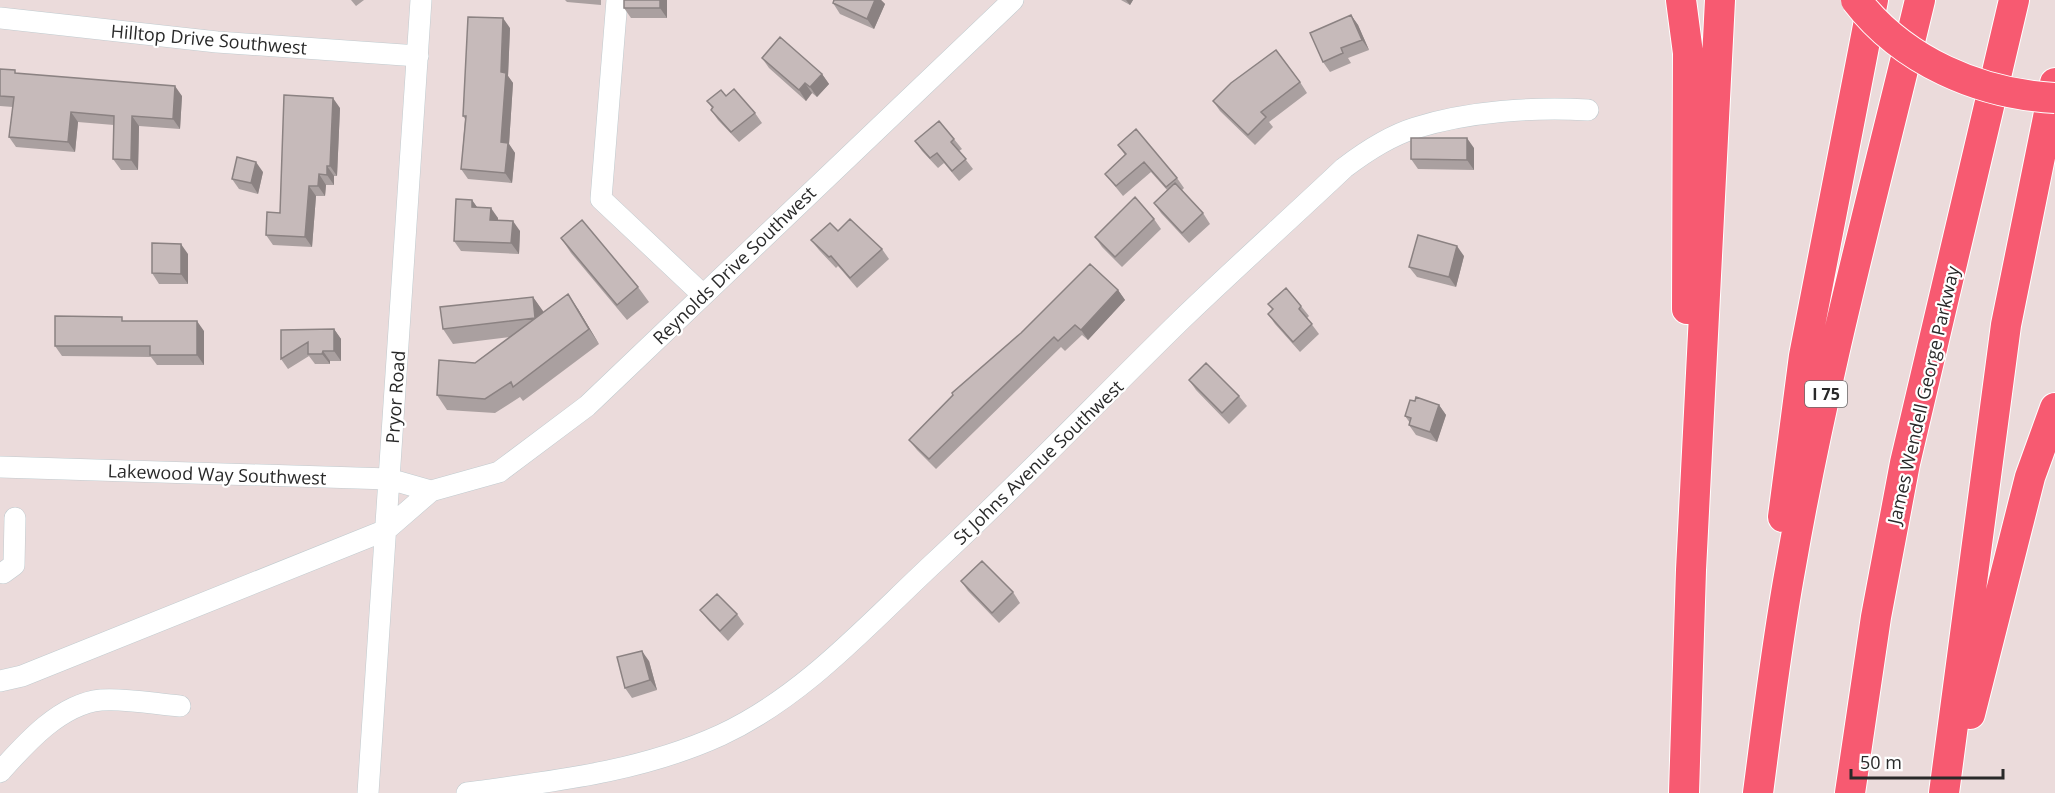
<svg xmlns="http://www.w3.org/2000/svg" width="2055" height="793" font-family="'Open Sans',sans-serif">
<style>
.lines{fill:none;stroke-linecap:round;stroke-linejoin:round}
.minor-casing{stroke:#c0cbcf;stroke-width:22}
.highway-casing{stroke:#fff;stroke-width:32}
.minor{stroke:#fff;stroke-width:21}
.highway{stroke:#f75a71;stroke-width:30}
.highway-bridge-casing{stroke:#fff;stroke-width:32;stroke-linecap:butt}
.highway-bridge{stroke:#f75a71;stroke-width:30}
.wall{fill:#aaa0a0}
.shaded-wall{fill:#8b8282}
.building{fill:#c6baba;stroke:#8b8282;stroke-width:1.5}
.labels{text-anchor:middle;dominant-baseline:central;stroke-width:4.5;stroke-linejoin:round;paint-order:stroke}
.shield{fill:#fff;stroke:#696969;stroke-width:1.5}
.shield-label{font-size:16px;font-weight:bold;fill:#292929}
.street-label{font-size:18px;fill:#292929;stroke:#fff}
</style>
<rect width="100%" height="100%" fill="#ebdbdb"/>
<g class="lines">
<defs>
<path id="minor" d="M617,0l-16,199 102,96
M0,18l217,24 201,14
M0,467l389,12 42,12
M3,573l11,-8 1,-47
M0,681l22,-5 364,-146 45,-39 68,-19 88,-66 426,-406
M0,772c25,-28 60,-68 101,-72 25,-2 54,4 79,6
M368,793l53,-793
M467,793c87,-12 173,-21 254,-58 84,-39 148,-112 215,-174 84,-78 163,-161 245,-241 53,-51 109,-101 163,-152 21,-16 45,-32 71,-40 54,-17 118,-21 173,-18"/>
<path id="highway" d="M1681,0l7,53 -1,256
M1783,517l21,-161 69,-356
M1970,714l60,-237 25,-69
M1684,793l7,-223 29,-570
M1758,793c10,-76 19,-153 33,-228 33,-191 84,-377 129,-565
M1850,793l26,-176 29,-154 109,-463
M1944,793l62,-468 49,-242"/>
</defs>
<use href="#minor" class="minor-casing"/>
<use href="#highway" class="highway-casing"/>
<use href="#minor" class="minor"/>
<use href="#highway" class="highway"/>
<defs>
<path id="highway-bridge" d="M1856,0c47,61 123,94 199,98"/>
</defs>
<use href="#highway-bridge" class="highway-bridge-casing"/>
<use href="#highway-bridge" class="highway-bridge"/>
</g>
<path class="wall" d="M351,0h13l-8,6z
M565,0h36v5l-34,-3z
M624,0h43v18h-36l-7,-10z
M834,0h47l4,4 -11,25 -34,-15 -7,-11z
M1121,0h12l-3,5z
M1351,15l7,10 11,25 -21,8 3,5 -21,9 -7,-10z
M510,28l-2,48 5,7 -4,61 6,9 -3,30 -44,-4 -7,-10 4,-50 -2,-3z
M762,58l60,16 7,10 -12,13 -5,-4 -6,8 -37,-33z
M0,69l17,4 165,23 -2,33 -41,-3 -1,44h-17l-8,-11 1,-34 -36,-3 -3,30 -59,-5 -7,-10 4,-30 -13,-1z
M1300,82l7,11 -38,29 4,5 -18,18 -35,-34 -7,-10z
M726,96l29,17 7,10 -23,19 -21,-22 -7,-10 1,-2 -5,-7z
M340,108l-3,68h-3v9h-8l-1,11h-9l-4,51 -39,-2 -7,-10 14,-22z
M954,139l8,10 -3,2 14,18 -14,12 -15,-18 -6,5 -16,-17 -7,-10z
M1118,145l59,33 7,10 -2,2 21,23 7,11 -21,19 -28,-30 -7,-10 13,-13 -16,-18 -28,24 -18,-22 20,-19z
M1474,148v22l-56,-1 -7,-10z
M263,172l-5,22 -19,-5 -7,-10z
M472,200l5,7 21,11v2l22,11 -1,23 -58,-3 -7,-10z
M1154,219l7,10 -39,38 -20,-20 -7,-10z
M838,231l44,18 7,10 -32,29 -19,-22 -2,2 -17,-18 -8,-10z
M561,238l77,49 11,15 -22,18 -56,-67z
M188,254v30h-29l-7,-11z
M1464,256l-8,31 -39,-10 -8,-10z
M1118,290l7,10 -37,40 -6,-5 -17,16 -4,-4 -125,122 -19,-19 -8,-10 44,-45z
M533,297l10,15 35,-3 21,35 -76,57 -3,-4 -25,16 -48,-3 -10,-15 38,-32 35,-26 -57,7 -10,-15z
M1268,304l33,2 8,10 -2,2 12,16 -19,18 -25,-28 -7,-10 5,-4z
M124,321l80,10v34h-47l-6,-8 -89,-1 -7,-10z
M334,329l7,10v22h-11v3h-15l-6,-8 -21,13 -7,-10v-29z
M1189,380l50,16 8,10 -18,18 -33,-34z
M1439,405l7,10 -9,27 -21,-7 -7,-10 1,-2 -5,-7z
M961,581l52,11 7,11 -21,20 -31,-32z
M700,610l37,4 7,10 -16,17 -20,-21z
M649,661l8,29 -25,8 -7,-10z"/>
<path class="shaded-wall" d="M660,0h7v18l-7,-10z
M875,0h6l4,4 -11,25 -7,-10z
M1126,0h7l-3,5z
M1351,15l7,10 11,25 -7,-10z
M503,18l7,10 -2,48 5,7 -4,61 6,9 -3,30 -7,-10 -4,-31v-70z
M822,74l7,10 -12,13 -7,-10z
M805,83l7,10 -6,8 -7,-11z
M175,86l7,10 -2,33 -7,-10z
M333,98l7,10 -3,68 -7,-10z
M71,112l7,10 -3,30 -7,-10z
M132,116l7,10 -1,44 -7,-10z
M1467,138l7,10v22l-7,-10z
M256,162l7,10 -5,22 -7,-11z
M327,166l7,10v9l-7,-10z
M319,174l7,11 -1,11 -7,-10z
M309,186l7,10 -4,51 -7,-10z
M472,200l7,10 -7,-3z
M491,208l7,10v12l-8,-10z
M513,221l7,10 -1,23 -8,-11z
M181,244l7,10v30l-7,-10z
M1457,246l7,10 -8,31 -7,-10z
M1118,290l7,10 -37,40 -7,-10z
M568,294l10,15 21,35 -10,-15z
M533,297l10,14 3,22 -11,-15z
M197,321l7,10v34l-7,-10z
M334,329l7,10v22l-7,-10z
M323,351l7,10v3l-8,-10z
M1439,405l7,10 -9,27 -7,-10z
M642,651l7,10 8,29 -7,-10z"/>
<path class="building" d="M624,0h36v8h-36z
M834,0h41l-8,19 -34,-16z
M1351,15l11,25 -21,8 2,5 -20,9 -13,-29z
M468,17l35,1 -2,54 5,1 -5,69 7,1 -3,30 -44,-4 5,-53h-3z
M780,37l42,37 -12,13 -5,-4 -6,7 -37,-32z
M1276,50l24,32 -39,30 5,5 -18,18 -35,-34 18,-18z
M0,69l15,1v3l160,13 -2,33 -41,-3 -1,44 -18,-1 1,-43 -43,-4 -3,30 -59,-5 5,-40 -14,-1z
M734,89l21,24 -24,19 -20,-22 2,-3 -6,-6 14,-11 5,6z
M284,95l49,3 -3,68h-3v9l-8,-1 -1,12h-9l-4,51 -39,-2 1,-23 13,1z
M939,121l15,18 -3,3 15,17 -14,12 -15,-18 -7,5 -15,-17z
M1136,129l41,49 -11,9 -22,-25 -28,24 -11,-12 21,-20 -8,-9z
M1411,138h56v22l-56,-1z
M237,157l19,5 -5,21 -19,-4z
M1175,183l28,30 -21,20 -28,-30z
M1135,197l19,22 -39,38 -20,-20z
M456,199l16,1v7l19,1 -1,12 23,1 -2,22 -57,-2z
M850,219l32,30 -32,29 -19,-22 -2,1 -18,-17 19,-17 8,8z
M582,220l56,67 -21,18 -56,-67z
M1418,235l39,11 -8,31 -40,-10z
M152,243l29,1v30l-29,-1z
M1090,264l28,26 -37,40 -6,-5 -17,16 -4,-4 -125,122 -20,-19 44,-45 -1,-2 69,-60z
M1286,288l15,18 -2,3 13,15 -19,18 -25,-28 5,-5 -5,-5z
M568,294l21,35 -76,58 -2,-5 -26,17 -48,-4 2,-35 36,3z
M533,297l2,21 -92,11 -3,-22z
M55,316l67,1v4h75v34h-47v-9h-95z
M334,329v22h-11l-1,3h-14v-12l-27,17v-29z
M1206,363l33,33 -17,17 -33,-33z
M1416,397l23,8 -9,27 -21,-7 2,-7 -6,-2 5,-16 5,1z
M982,561l31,31 -21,21 -31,-32z
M717,594l20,20 -17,17 -20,-21z
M642,651l8,29 -25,8 -8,-31z"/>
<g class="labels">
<rect class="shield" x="1805" y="381" width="42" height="26" rx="4.5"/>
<g class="shield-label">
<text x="1826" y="394">I 75</text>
</g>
<g class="street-label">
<text transform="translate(209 39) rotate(5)">Hilltop Drive Southwest</text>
<text transform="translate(734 265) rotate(-44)">Reynolds Drive Southwest</text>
<text transform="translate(1923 395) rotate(-77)">James Wendell George Parkway</text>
<text transform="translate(395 397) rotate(-86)">Pryor Road</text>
<text transform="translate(1038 462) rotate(-44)">St Johns Avenue Southwest</text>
<text transform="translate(217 474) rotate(2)">Lakewood Way Southwest</text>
</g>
</g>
<path d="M1851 769v9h152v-9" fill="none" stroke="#292929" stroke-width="3"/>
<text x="1860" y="769" font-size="18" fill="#292929" stroke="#ffffff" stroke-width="4.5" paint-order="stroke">50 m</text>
</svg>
